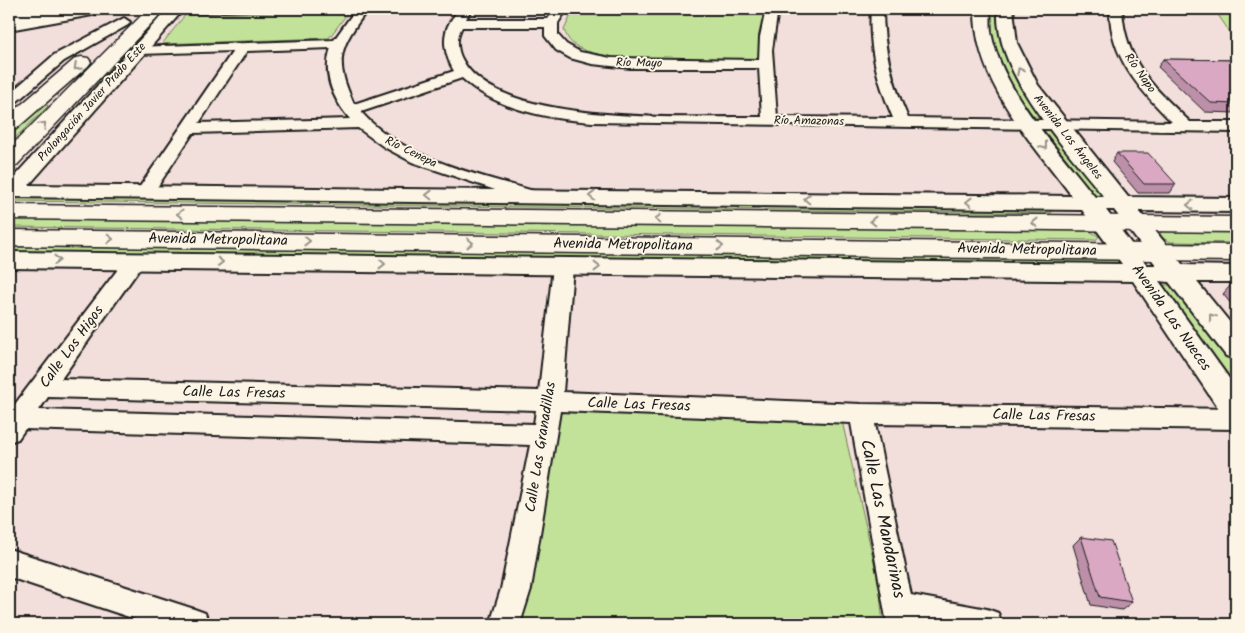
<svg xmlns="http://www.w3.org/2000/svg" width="1245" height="633" font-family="Kalam,sans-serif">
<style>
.green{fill:#c2e199;stroke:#6f7e5a}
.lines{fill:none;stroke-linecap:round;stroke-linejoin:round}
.minor-casing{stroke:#1c1c1c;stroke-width:4}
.tertiary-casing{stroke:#1c1c1c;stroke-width:4}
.primary-casing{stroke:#1c1c1c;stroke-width:3}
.minor{fill:#fcf5e5;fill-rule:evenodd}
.tertiary{fill:#fcf5e5;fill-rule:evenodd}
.primary{fill:#fcf5e5;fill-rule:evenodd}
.wall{fill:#bc90a8;stroke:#1c1c1c}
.building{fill:#dba8c3;stroke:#1c1c1c}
.oneway{stroke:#97938b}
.labels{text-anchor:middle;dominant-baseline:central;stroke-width:4;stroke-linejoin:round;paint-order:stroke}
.far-street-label{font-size:12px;fill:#1c1c1c;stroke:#fcf5e5}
.street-label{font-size:15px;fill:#1c1c1c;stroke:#fcf5e5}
.near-street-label{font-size:18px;fill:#1c1c1c;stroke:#fcf5e5}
</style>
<rect width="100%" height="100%" fill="#f2dedb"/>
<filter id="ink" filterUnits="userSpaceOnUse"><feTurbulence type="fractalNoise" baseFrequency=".02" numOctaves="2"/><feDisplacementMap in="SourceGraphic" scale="10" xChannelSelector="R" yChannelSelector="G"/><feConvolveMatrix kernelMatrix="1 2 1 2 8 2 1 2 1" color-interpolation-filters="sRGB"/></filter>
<g filter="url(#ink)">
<path class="green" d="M578,9h190l-9,50c-40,0 -159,9 -187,-16 -4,-3 -6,-9 -8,-13l7,-15z
M990,9h11l-1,7 42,101 -2,1 -12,-3c-18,-32 -44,-68 -38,-106z
M1214,9h22v32l-2,-3z
M350,10l-21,28 -167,6 23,-29z
M146,33l-46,52 -5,-1 39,-45z
M48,105v1l-39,38v-8l31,-30z
M1042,129l11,1 52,68 -10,1 -55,-69z
M18,196l1034,12 1,2 -2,3 -1038,-12z
M18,218l1069,12 12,6 -3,4 -1087,-13v-4z
M1165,230l71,1v12l-66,-1 -9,-5 -1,-4z
M9,247l1106,12 7,5 -1113,-11z
M1154,285h19l63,84v26l-5,-3z
M556,412l286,9 37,163 4,40h-365l21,-87z"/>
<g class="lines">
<defs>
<path id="minor" d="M356,9h12c-28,38 -35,50 -14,95l100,-33c-9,-15 -13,-34 -4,-49 2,-4 7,-9 9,-13h12l-5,10h82l7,-10h12l-9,14v12l8,9 14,8 31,6 148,2 1,-23 6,-28h12l-6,41 5,67 116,1c-15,-35 -25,-70 -22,-109h12c0,39 9,73 25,109l264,4c-32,-32 -63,-66 -62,-113h12c3,53 31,78 68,113h46v10l-644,-10c-44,-3 -97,-13 -130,-44l-101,34c43,48 116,62 176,80l3,4 -3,4h-12l-113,-38 -28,-15 -26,-19 -165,5 -41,62h-12l-3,-4 96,-140 -93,3 -7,-4 2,-3 199,-7zM462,27h83v9l11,14 14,8 22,6 38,4h129l3,49c-67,-1 -266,11 -300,-58 -5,-9 -6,-22 0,-32zM331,48c-9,26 2,51 19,71l-151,4 48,-72z
M124,18l6,4 -2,3 -64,36 -50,43 -5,1v-11l45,-39z
M135,254l7,2 3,5 -84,118 478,12 14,-124 3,-5 7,-2 7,2 3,5 -10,125 298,12 375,5v20l-361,-5 36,171 76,14 11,4 4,11h-115l-36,-201 -291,-12 -29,178 -11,35h-30l11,-35 29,-144 -505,-16 -7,10 -9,3v-30l119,-156zM48,397l488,13 -2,14 -495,-14z
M9,549l185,60 11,4 4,11h-59l-141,-47z"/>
<path id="tertiary" d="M74,9h32l-8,5 -89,16v-10z
M168,9h16l-155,176 1043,11c-41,-55 -98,-114 -97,-187h15c1,7 0,15 1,23 11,60 67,117 104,165h9c-39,-50 -110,-123 -106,-188h15l4,34 21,42 90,112 108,1v14l-97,-1 44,54 53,1v16h-39l39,48v29l-10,-3 -57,-74 -10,-1 77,107v35l-10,-3 -93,-139 -1124,-13v-16l1113,12 -40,-54 -1073,-13v-15zM1106,210h8l42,55h-9z"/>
<path id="primary" d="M29,9h34l-8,5 -46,8v-10z
M148,9h17l-148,156 -8,1v-18z
M82,57l6,1 3,4 -3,4 -72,63 -7,2v-16l67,-57z
M9,205l1227,12v15l-1227,-13z
M9,230l1227,15v16l-1227,-15z"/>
</defs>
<use href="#minor" class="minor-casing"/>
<use href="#tertiary" class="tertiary-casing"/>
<use href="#primary" class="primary-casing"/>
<use href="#minor" class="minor"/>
<use href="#tertiary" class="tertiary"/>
<use href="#primary" class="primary"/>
</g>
<path class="wall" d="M180,9h137l-134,5z
M1163,59l73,1v53l-31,-1 -47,-45z
M1117,153l59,31 -6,9h-32l-26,-31z
M1235,280h1v30l-13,-16z
M1081,537l51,65 -10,8 -31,-5 -18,-60z"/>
<path class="building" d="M1163,59l73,1v44l-25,-1z
M1117,153h31l28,31h-32z
M1081,537l30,4 21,61 -32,-5z"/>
<defs><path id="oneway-chevron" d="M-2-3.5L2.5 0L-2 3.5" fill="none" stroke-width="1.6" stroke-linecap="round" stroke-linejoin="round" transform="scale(1.25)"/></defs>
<g class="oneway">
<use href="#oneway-chevron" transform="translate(77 67) rotate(137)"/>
<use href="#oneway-chevron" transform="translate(1020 71) rotate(-117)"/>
<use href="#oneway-chevron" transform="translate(43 125) rotate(-46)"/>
<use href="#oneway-chevron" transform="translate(1044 146) rotate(53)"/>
<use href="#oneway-chevron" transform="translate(429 195) rotate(-179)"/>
<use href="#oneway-chevron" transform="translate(592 196) rotate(-179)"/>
<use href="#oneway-chevron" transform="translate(807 199) rotate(-179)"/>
<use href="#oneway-chevron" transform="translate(969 202) rotate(-179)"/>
<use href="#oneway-chevron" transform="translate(1190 205) rotate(-179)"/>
<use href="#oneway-chevron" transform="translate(180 214) rotate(-179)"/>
<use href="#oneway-chevron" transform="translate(658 219) rotate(-179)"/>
<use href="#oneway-chevron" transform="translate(873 221) rotate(-179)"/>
<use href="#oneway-chevron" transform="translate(1035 223) rotate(-179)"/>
<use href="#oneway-chevron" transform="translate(110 239) rotate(1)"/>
<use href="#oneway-chevron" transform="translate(307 241) rotate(1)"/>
<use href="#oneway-chevron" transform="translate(470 243) rotate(1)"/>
<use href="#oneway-chevron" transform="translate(720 246) rotate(1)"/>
<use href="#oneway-chevron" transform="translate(57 260)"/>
<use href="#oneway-chevron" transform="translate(220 262) rotate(1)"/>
<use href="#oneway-chevron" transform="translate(382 264) rotate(1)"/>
<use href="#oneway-chevron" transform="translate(597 267)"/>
<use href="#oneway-chevron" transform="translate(1212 317) rotate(-127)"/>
</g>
</g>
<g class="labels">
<g class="far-street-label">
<text transform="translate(639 63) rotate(1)">Río Mayo</text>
<text transform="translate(1140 73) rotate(55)">Río Napo</text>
<text transform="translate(92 102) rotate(-48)">Prolongación Javier Prado Este</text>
<text transform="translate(809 121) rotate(1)">Río Amazonas</text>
<text transform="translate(1068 137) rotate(52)">Avenida Los Ángeles</text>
<text transform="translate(411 152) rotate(26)">Río Cenepa</text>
</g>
<g class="street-label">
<text transform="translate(218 240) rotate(1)">Avenida Metropolitana</text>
<text transform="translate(623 245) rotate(1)">Avenida Metropolitana</text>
<text transform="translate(1027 250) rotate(1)">Avenida Metropolitana</text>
<text transform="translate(1171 318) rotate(55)">Avenida Las Nueces</text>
<text transform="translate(72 347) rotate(-54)">Calle Los Higos</text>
<text transform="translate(234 393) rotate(1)">Calle Las Fresas</text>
<text transform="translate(639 405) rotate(2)">Calle Las Fresas</text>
<text transform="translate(1044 416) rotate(1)">Calle Las Fresas</text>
<text transform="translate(541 447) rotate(-81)">Calle Las Granadillas</text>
</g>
<g class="near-street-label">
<text transform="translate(882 519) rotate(78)">Calle Las Mandarinas</text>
</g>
</g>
<rect width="1245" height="633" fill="none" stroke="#fcf5e5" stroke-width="30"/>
<rect x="15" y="15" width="1215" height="603" fill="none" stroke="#1c1c1c" stroke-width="2" filter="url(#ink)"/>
</svg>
